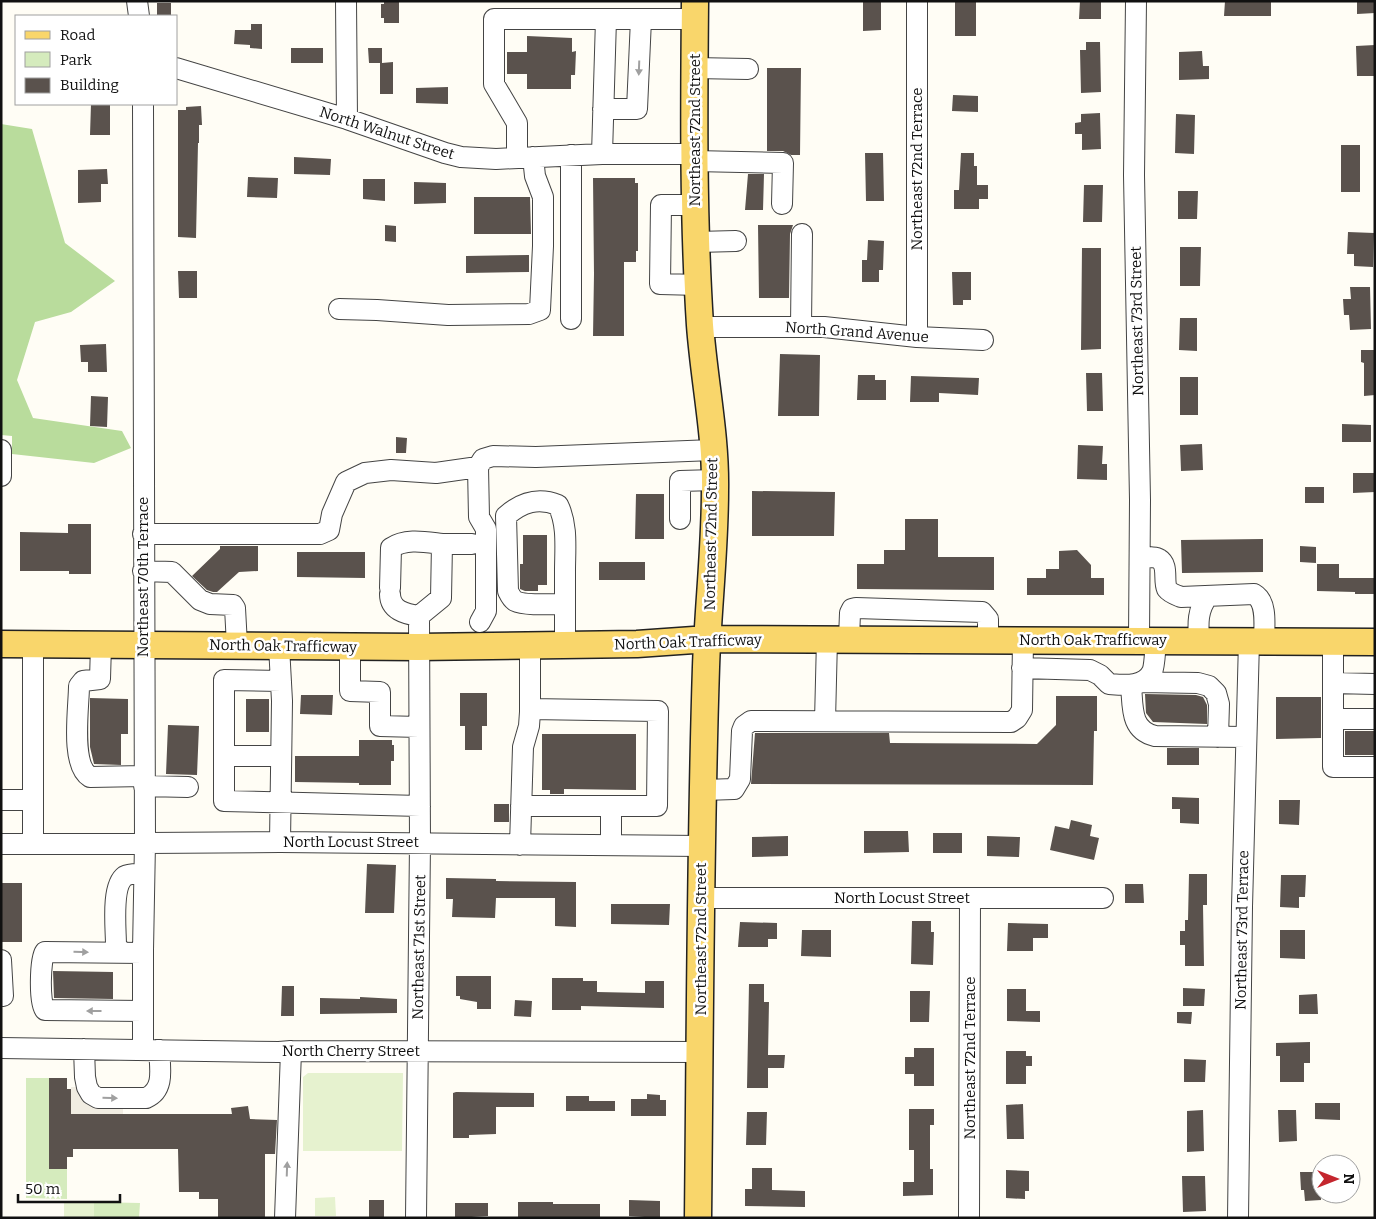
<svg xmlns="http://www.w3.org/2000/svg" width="1376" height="1219" font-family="Bitter,serif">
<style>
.green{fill:#d5ebbd}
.forest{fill:#b9dc9c}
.pitch{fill:#e6f2cf}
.plaza{fill:#f1ede2}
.building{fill:#5a524d}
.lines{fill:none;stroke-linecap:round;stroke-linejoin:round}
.minor-casing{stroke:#444;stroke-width:22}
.major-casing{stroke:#222;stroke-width:29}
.minor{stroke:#fff;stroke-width:20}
.major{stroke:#f9d66b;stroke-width:26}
.oneway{fill:#a0a0a0}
.labels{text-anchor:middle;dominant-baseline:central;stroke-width:5;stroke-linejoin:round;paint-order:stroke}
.street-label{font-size:15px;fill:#111;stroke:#fff}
</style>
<rect width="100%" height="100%" fill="#fffdf5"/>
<path class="green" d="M26,1078h23v91h18v30l-41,-1z
M94,1202l46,1 -1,15h-45z"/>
<path class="forest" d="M1,124l31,5 33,114 50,38 -44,31 -36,10 -18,58 16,38 89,13 9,17 -37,15 -82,-9v-18l-11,-1z"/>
<path class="pitch" d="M308,1073h95l-1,78h-99v-74z
M335,1197l1,19h-21v-18z
M64,1202h30v16h-30z"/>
<path class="plaza" d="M71,1087h11l41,15v12h-52z"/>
<path class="building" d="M384,1h15v22h-15v-5h-3v-14h3z
M863,1h18v29l-18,1z
M955,1h21v35h-21z
M1080,1h21v18h-22z
M1225,1h46v15h-47z
M1357,1h18v12l-18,1z
M157,3h14v13h-14z
M251,24h11v25l-12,-1v-3l-16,-1 1,-14h16z
M527,36l45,2v14l4,-1 -1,24h-4v14h-44v-15h-20v-22h20z
M1086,42h14l1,50 -20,1 -1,-43h6z
M1375,45v31h-18l-1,-30z
M291,48h32v15h-32z
M368,48h14v15l11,-1v32h-13v-31h-11z
M1202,51l1,15h6v13l-30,1v-28z
M767,68h34l-1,87h-9l-8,-4h-16z
M448,87v17l-32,-1v-15z
M953,95l25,1v16l-26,-1z
M91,104h19v31h-20z
M201,106l1,19h-3v18h-1l-2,95 -18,-1v-127h8v-3z
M1100,113l1,36 -19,1v-16h-7v-11l6,-1v-8z
M1176,114l19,1 -1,39 -19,-1z
M1341,145h19v47h-19z
M865,153h18l1,48h-18z
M961,153h13v13h3v19h11v14h-9v10h-25v-19h5z
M294,157l37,2 -1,16 -36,-1z
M107,169l1,15h-7v18l-23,1v-33z
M748,174h16l-1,36h-18z
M248,177l30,1 -1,20 -30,-1z
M593,178h42v5h3v68h-2v11h-12v74h-31l1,-62z
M363,179h22v22l-22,-2z
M414,182l32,1v20l-32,1z
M1084,185h19l-1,37h-19z
M1178,191h20l-1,28h-19z
M474,197h56l1,37h-57z
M385,225l11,1v16l-11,-1z
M758,225h35l-3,9 -1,64h-30z
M1348,232l26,1 -1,34 -19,-1v-12h-7z
M868,240l16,1 -1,29h-4v12h-17v-22h5z
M1180,247h21l-1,39h-20z
M1082,248h19v101l-20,1z
M529,255v17l-63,1v-17z
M178,271h19v27h-18z
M952,272h19v28h-8v5h-10z
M1350,287h20l1,42 -21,1 -1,-15h-5l-1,-16h8z
M1180,318h17v33l-18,-1z
M106,344l1,28h-19v-10h-7l-1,-17z
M1361,350h14v45l-11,1v-33l-3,-1z
M780,354l40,1 -1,61h-41z
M1086,373h16l1,38h-16z
M858,375h17v5h11v20h-29z
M911,376l68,2 -1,17 -39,-2v9h-29z
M1180,377h18v38h-18z
M91,396l17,1 -1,30 -17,-1z
M1342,424l29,1v17h-29z
M396,437l11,1 -1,15h-10z
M1202,444l1,26 -22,1 -1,-26z
M1078,445l25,1 -1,18h5v16l-30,-1z
M1353,473h22v19l-22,1z
M1305,487h19v16h-19z
M752,491l83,1 -1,44h-82z
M636,494h28v45h-29z
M905,519h33v38h56v33l-137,-1v-25h27v-14h21z
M68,524h23v50h-22v-3h-49v-39l48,1z
M523,535h24v50h-9v6h-13l-5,-2v-25h3z
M1263,539v33l-81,1 -1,-33z
M220,546h38v25l-19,1 -22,20h-4l-6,-2 -15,-14 28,-27z
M1300,546l16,1v16l-16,-1z
M1077,550l14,15v13h13v17h-77v-17h19v-9h13v-18z
M297,552h68v26l-68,-1z
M599,562h46v18h-46z
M1317,564h22v14h36v16h-20v-2l-38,-1z
M460,693h27v33h-5v24h-17v-24h-5z
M1145,694l51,1 7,2 4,8v19l-54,-2 -7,-9z
M301,695h32l-1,20 -32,-1z
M1056,696h41v35h-3l-1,54 -342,-1 4,-51h134l1,10 147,1 19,-19z
M1276,697h45v41l-45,1z
M90,698l38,1v35h-7v31l-27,-1 -4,-17z
M246,699h23v33h-23z
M168,725l31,1 -2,49 -31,-1z
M1345,731h30v24h-30z
M542,734h94v56l-72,-1v5h-14v-4h-8z
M359,740h33v5h2v16h-3v24h-32v-2l-64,-1v-26h64z
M1167,748h32v17h-32z
M1172,797l27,1v26l-19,-1v-14h-8z
M1279,800h21l-1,25 -20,-1z
M494,804h15v18h-15z
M1071,820l21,5 -2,11 9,2 -5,22 -44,-10 5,-24 14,3z
M864,831h44l1,21 -45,1z
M933,833h29v20h-29z
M788,836v20l-36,1v-20z
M987,836l33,1 -1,20 -32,-1z
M367,864l29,1 -2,48h-29z
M1189,874h18v31h-4l1,61h-19v-21h-5v-14h5v-11h3z
M1281,875h25l-1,22h-6v11l-19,-1z
M446,878l50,1v2l80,1v45l-21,-1v-28h-59l-1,20 -43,-1 1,-18h-7z
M1,883h21v59h-21z
M1125,884h18l1,19h-19z
M611,904h59l-1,21 -58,-1z
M912,921h19v11h3l-1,33 -22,-1z
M740,922l37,1v16h-9v8h-30z
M1008,923l40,1v14h-15v13h-26z
M802,930h29v27l-30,-1z
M1280,930h25v29l-25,-1z
M53,971l60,1v27l-59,-1z
M456,976h35v33h-14v-7l-17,-3v-3h-4z
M552,978h31v3h14v11l48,1v-12h19v27l-83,-2v4h-29z
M749,984h15v18h5l-1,53h17l-1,13h-16v20h-21z
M282,986h12v30h-13z
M1183,988l22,1 -1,17h-21z
M1007,989h19v22h14v11l-33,-1z
M910,991h20l-1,31h-19z
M1317,994l1,20h-19v-19z
M360,997l37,2v14l-77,1v-16l40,1z
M515,1000l17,1 -1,16 -17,-1z
M1177,1012h15l-1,12 -14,-1z
M1310,1042v21h-6v19h-24v-26h-4v-13z
M914,1048h20v38h-20v-12h-9v-17h9z
M1006,1051h20v5h6v10h-6v18h-20z
M1184,1059l22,1 -1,22h-21z
M49,1078h18v11h4v25h161l-1,-6 17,-2 2,13 27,1 -2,34h-10v64h-47v-19h-19v-7h-20l-1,-43h-105v8h-6v12h-18z
M456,1092l78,1v14h-38v27l-27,1v3h-16v-45z
M647,1094l13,1v5h6v16h-35v-17h16z
M566,1096h23v5h26v10h-49z
M1315,1103h25v17l-25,-1z
M1023,1104l1,35h-17l-1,-34z
M909,1109h25v16h-4v44h3v26l-30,1v-14h11v-32h-5z
M1203,1110l1,41 -17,1v-41z
M1278,1110h18l1,31 -18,1z
M747,1112h20l-1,33h-20z
M752,1168h20v22l33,1v16l-60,-1v-17h7z
M1006,1170l23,1v20h-4v8l-19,-1z
M1300,1172h20l1,28 -16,1 -1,-11h-3z
M1182,1176h23l1,35 -23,1z
M369,1200h15v18h-15z
M629,1200l31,1v17l-31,-2z
M518,1202h35v2h47v14l-82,-1z
M455,1203h33v13l-33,2z"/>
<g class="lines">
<defs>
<path id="minor" d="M137,1l2,15
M346,1l1,118
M917,1v336
M1136,1l-2,174 6,325 -1,140
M176,68l171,51 98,34 16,4 35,2 106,-5h91
M694,68l54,1
M143,104l2,739 -2,107v100
M603,109h34l4,-90
M602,154l4,-135
M571,155v164
M517,157v-34l-23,-39v-65h201
M694,161l89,2 -1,41
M695,205h-34l-1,79 39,1
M697,242l39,-1
M339,309l38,1 71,5 81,-1 11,-4 3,-64v-49l-8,-21 -2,-19
M700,327h124l93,10 66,3
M801,327l1,-93
M1,476v-26
M680,519v-38l35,-1
M143,534h177l9,-4 3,-16 14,-32 19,-9 26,-3 45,3 42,-6
M1140,558c5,0 15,-2 19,1 10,6 4,21 8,30 3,4 9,6 14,8l73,-3c14,8 10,33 10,47
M143,571l29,1 28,28 10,4 23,1 2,3 2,37
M390,588l1,-40c15,-10 34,-6 51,-4
M390,594c0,16 15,20 29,22
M565,604c-12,0 -40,2 -50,-3 -4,-3 -5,-6 -7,-10l-2,-75c16,-14 32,-19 52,-11 10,20 7,44 7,66 0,25 0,49 0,74
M480,622l6,-11v-82l-7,-12 -1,-50 5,-8 10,-3 43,1 177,-7
M849,639l1,-26 2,-4 4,-1 126,4 6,7v21
M1199,641c-1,-17 -2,-31 9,-45
M1333,642v125h42
M101,645l-1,34 -17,2 -4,5c0,21 -9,79 11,91l54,-1
M279,646l3,55 -2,141
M350,647v44l30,1v34l39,1
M1022,668l68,2 10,5 9,9c14,1 35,4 43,-12 3,-6 3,-24 4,-31
M281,681l-57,-1v121l196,5
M1142,682l56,1 11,3 7,7 3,11 -1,33
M1333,683l42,1
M1131,685c2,22 -1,45 24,51l91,1
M1333,719h42
M825,721l2,-82
M224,756h57
M144,786l44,1
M704,790l30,-1 6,-10 2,-48 2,-5 7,-5 260,1 6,-4 5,-8 1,-70
M1,800h32v43
M33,800v-155
M521,806h136l1,-95 -128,-2
M1,844l279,-2 422,4
M520,845l3,-98 6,-21 1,-14v-67
M611,845v-39
M701,898h402
M123,952l-5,-3 -2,-4c0,-16 -5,-59 9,-69 5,-3 13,-2 19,-2
M143,953l-98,-1c-5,7 -6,52 0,58l98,1
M1,960l2,36
M1,1048l278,4 12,-1 409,1
M84,1049l1,28 2,10 4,7 7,4h48c19,-8 14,-30 13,-48
M285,1218l6,-167
M416,1218l4,-375 -1,-227 22,-18 1,-54h30
M969,1218l1,-320
M1238,1218l4,-311 7,-266"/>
<path id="major" d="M695,1c-1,108 -2,216 5,324 4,55 16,110 15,165 0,59 -7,118 -9,177 -6,184 -6,367 -8,551
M1,644l417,3 219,-3 71,-5 667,3"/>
</defs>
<use href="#minor" class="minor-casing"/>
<use href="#major" class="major-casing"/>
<use href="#minor" class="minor"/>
<use href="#major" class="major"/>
</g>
<defs><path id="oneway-solid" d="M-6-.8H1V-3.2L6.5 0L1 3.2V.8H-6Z" transform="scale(1.25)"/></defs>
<g class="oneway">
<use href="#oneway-solid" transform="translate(639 68) rotate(92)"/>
<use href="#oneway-solid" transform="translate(81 952) rotate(2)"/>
<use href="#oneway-solid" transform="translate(94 1011) rotate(-180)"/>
<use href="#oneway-solid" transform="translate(110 1098) rotate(1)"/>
<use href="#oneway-solid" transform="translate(287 1169) rotate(-88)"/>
</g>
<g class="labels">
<g class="street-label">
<text transform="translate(695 130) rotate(-90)">Northeast 72nd Street</text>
<text transform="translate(387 133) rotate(18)">North Walnut Street</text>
<text transform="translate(917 169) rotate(-90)">Northeast 72nd Terrace</text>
<text transform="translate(1137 321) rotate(-91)">Northeast 73rd Street</text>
<text transform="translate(857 332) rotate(4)">North Grand Avenue</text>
<text transform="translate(711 534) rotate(-89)">Northeast 72nd Street</text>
<text transform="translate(143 577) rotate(-90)">Northeast 70th Terrace</text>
<text x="1093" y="640">North Oak Trafficway</text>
<text transform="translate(688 642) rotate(-2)">North Oak Trafficway</text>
<text transform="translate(283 646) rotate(1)">North Oak Trafficway</text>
<text x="351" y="842">North Locust Street</text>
<text x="902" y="898">North Locust Street</text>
<text transform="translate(1242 930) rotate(-89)">Northeast 73rd Terrace</text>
<text transform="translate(701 939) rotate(-90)">Northeast 72nd Street</text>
<text transform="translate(419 947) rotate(-89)">Northeast 71st Street</text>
<text x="351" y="1051">North Cherry Street</text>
<text transform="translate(970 1058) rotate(-90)">Northeast 72nd Terrace</text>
</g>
</g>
<rect width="1376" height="1219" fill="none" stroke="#111111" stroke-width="5"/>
<rect x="15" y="15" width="162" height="90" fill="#ffffff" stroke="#a0a0a0"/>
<rect x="25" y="31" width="25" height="8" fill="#f9d66b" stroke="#a0a0a0"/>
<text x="60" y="40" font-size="15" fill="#111111">Road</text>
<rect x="25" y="52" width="25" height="15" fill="#d5ebbd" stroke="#a0a0a0"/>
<text x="60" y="65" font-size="15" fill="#111111">Park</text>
<rect x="25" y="78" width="25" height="15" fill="#5a524d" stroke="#a0a0a0"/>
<text x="60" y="90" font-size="15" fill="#111111">Building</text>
<g transform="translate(1336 1179) rotate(90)"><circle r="24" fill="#ffffff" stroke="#a0a0a0"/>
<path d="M0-4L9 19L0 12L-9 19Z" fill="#c4262e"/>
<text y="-8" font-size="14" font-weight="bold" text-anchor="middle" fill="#111111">N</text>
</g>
<path d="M18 1194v8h102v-8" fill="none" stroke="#111111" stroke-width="2.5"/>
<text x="25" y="1194" font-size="15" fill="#111111" stroke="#ffffff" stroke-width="4" paint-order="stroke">50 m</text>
</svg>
